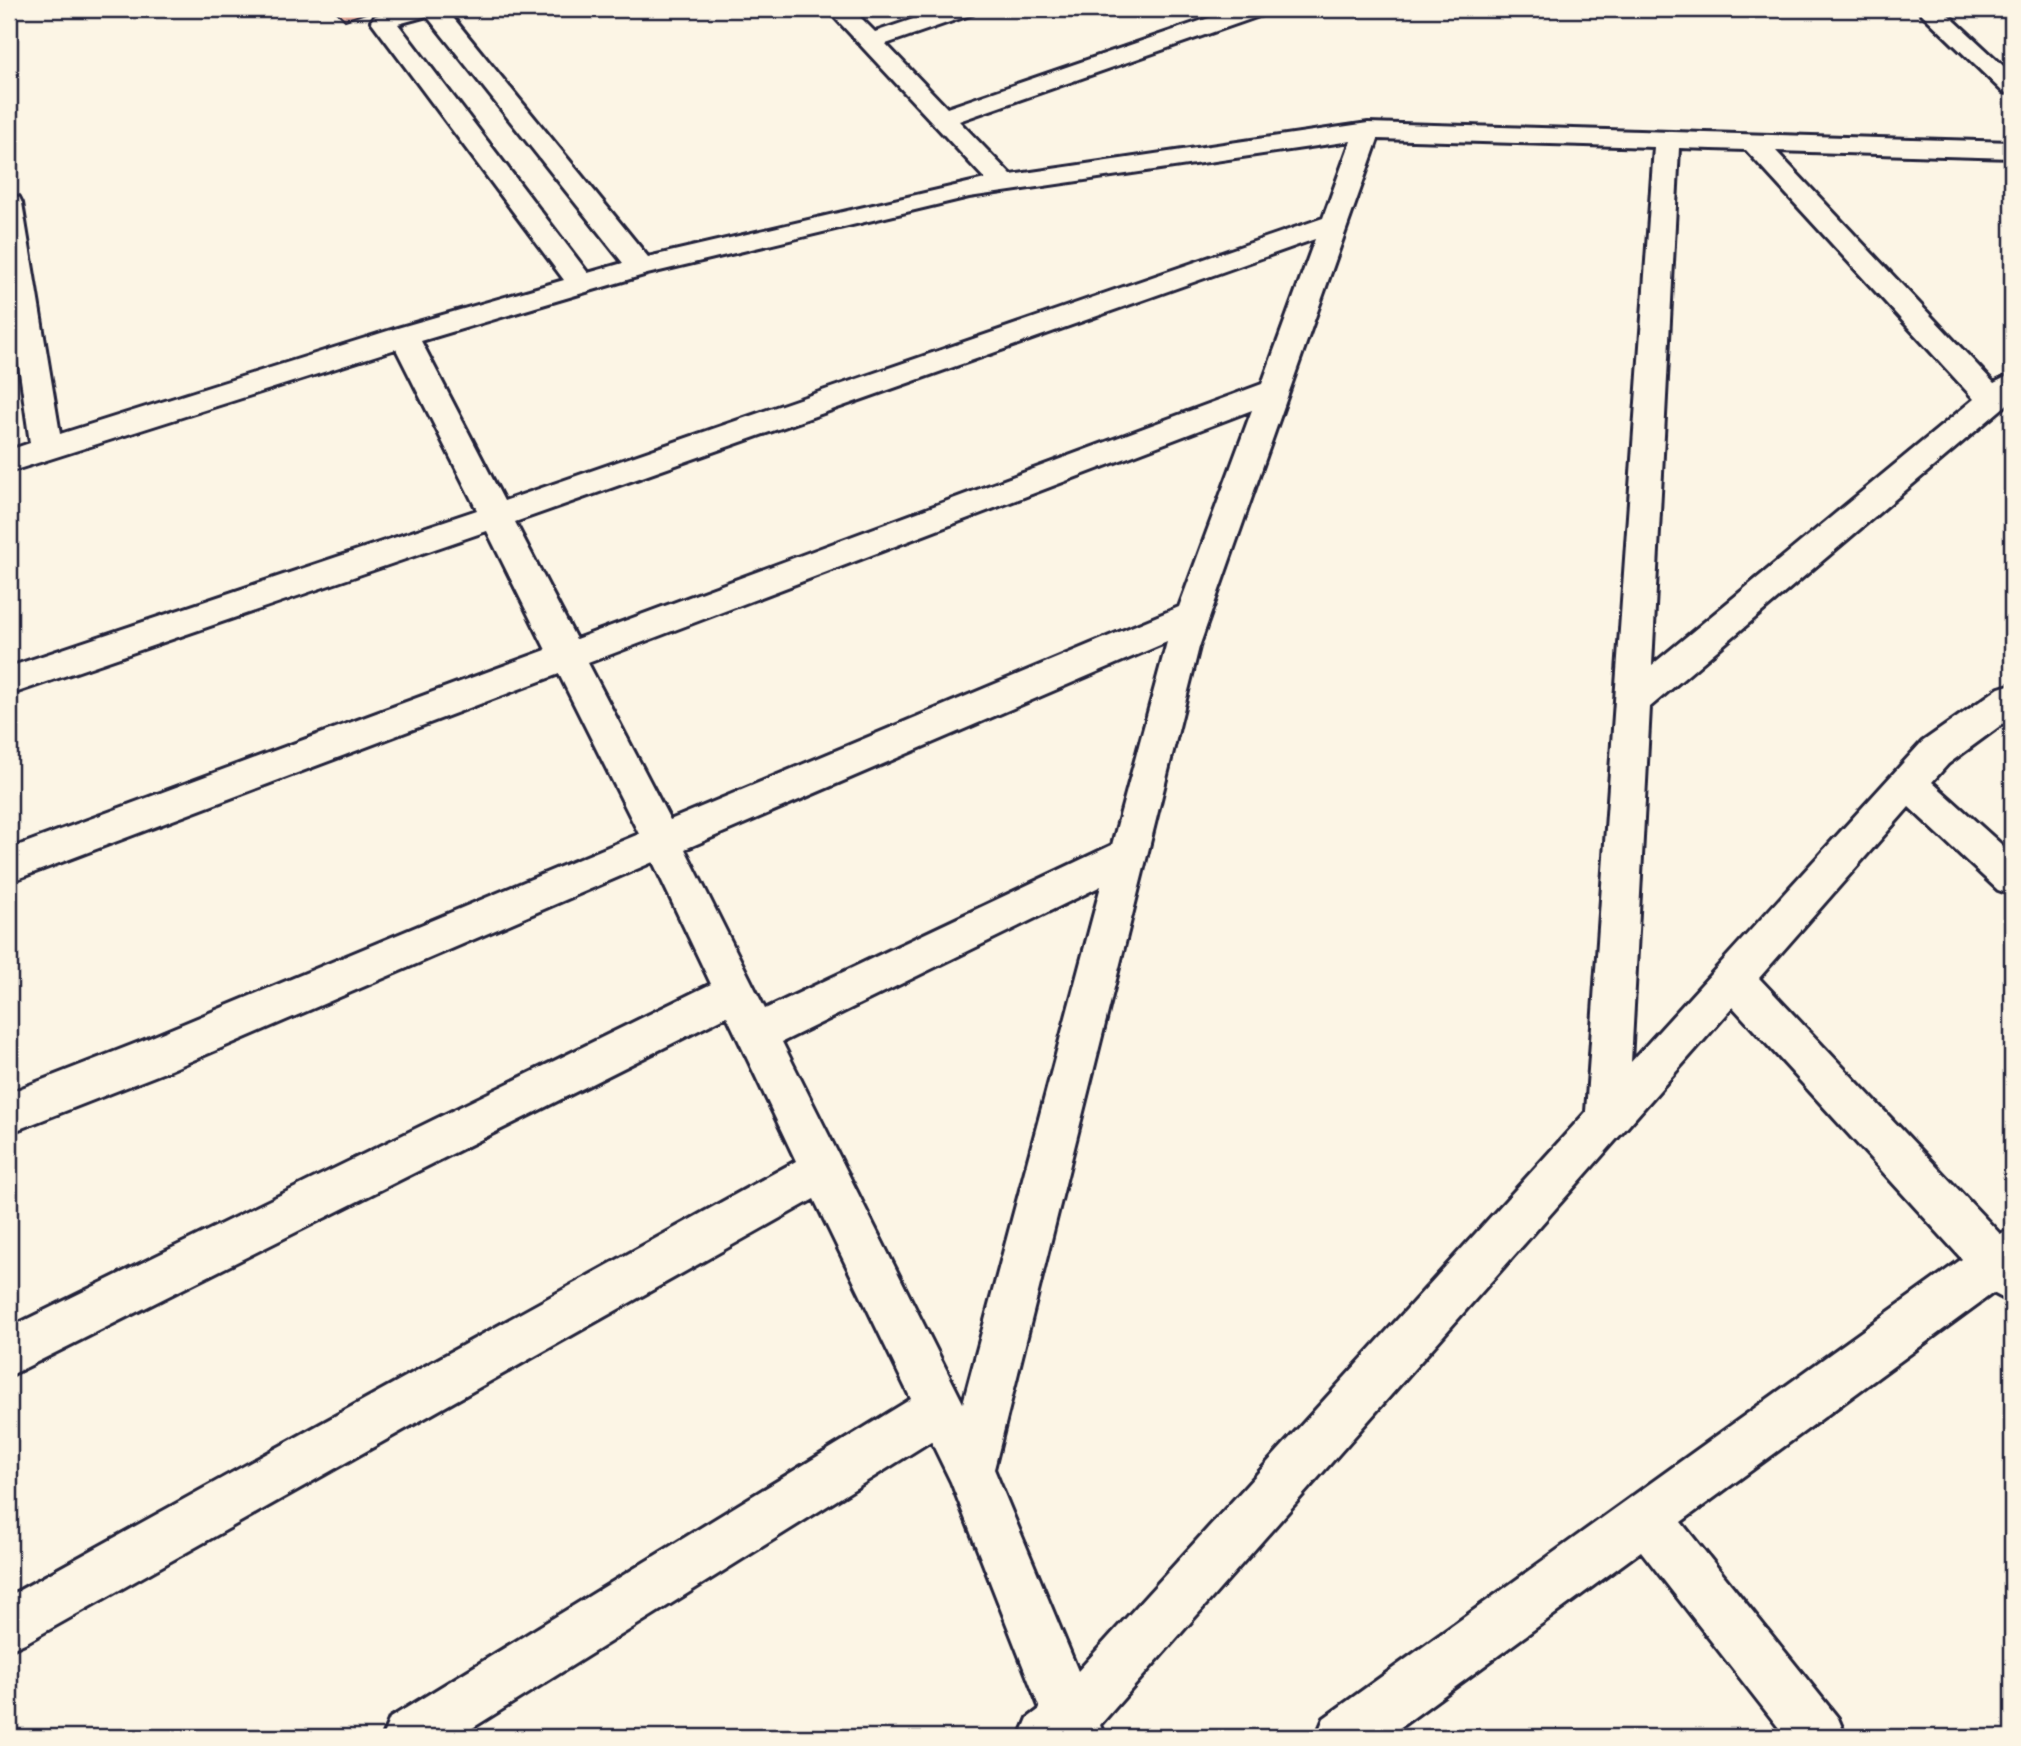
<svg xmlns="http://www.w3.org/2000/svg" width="2021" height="1746" font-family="'Shantell Sans',sans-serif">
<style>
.building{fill:#e7af9f;stroke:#22223b;stroke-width:2}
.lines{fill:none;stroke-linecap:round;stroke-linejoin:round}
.minor-casing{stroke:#22223b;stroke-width:6}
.minor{fill:#fcf5e5;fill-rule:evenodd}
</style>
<rect width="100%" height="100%" fill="#fcf5e5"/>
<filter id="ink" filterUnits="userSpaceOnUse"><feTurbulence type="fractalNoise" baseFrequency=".0143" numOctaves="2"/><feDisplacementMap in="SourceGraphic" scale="14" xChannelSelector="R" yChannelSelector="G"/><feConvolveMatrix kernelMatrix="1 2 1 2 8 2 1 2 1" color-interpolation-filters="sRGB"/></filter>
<g filter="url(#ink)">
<path class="building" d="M334,9h43l-32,11z"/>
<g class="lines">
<defs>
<path id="minor" d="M400,9h46l202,248 337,-78 -158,-170h25l23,23 68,-23h34l-4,5 -87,30 61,64 288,-99h34l-4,5 -306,107 52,54 357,-52 644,19v16l-236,-7 218,232 18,-9v26l-362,307 -19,355 291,-320 77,-54 13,-4v33l-64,47 -16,18 80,72v41l-14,-5 -89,-83 -150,171 241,256 12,-5v74l-19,-10 -312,229 157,196 8,19h-60l-145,-186 -254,186h-71l8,-19 638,-459 -229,-252 -633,718 5,12h-85l8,-19 12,-9 -89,-227 -20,-41 -473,296h-76l8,-19 521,-319 -97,-200 -787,443 -18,8v-54l787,-435 -69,-145 -718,360v-48l702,-344 -58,-122 -483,208 -161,63v-40l133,-52 497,-207 -80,-160 -550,208v-33l537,-199 -59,-119 -478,164v-28l468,-157 -81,-161 -387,123v-22l21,-7 -21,-149v-99l10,2 3,6 38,231 334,-105 170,-49 -193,-259 4,-5zM427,16l196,247 -35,10 -190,-249zM1378,139l276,8 -68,965 -508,559 -84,-202 205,-822zM1351,141l-28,77 -819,283 -83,-160 226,-67 322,-77zM1679,148l67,2 228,249 -322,266zM1315,239l-53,145 -686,255 -61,-117zM1252,410l-73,197 -509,213 -82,-157zM1167,642l-55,203 -347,164 -80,-160zM1101,886l-138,517 -181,-361z
M1917,9h25l70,65v20l-9,-2z"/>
</defs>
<use href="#minor" class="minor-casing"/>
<use href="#minor" class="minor"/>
</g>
</g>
<rect width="2021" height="1746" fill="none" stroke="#fcf5e5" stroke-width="35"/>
<rect x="18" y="18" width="1986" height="1711" fill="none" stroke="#22223b" stroke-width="2.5" filter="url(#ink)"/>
</svg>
